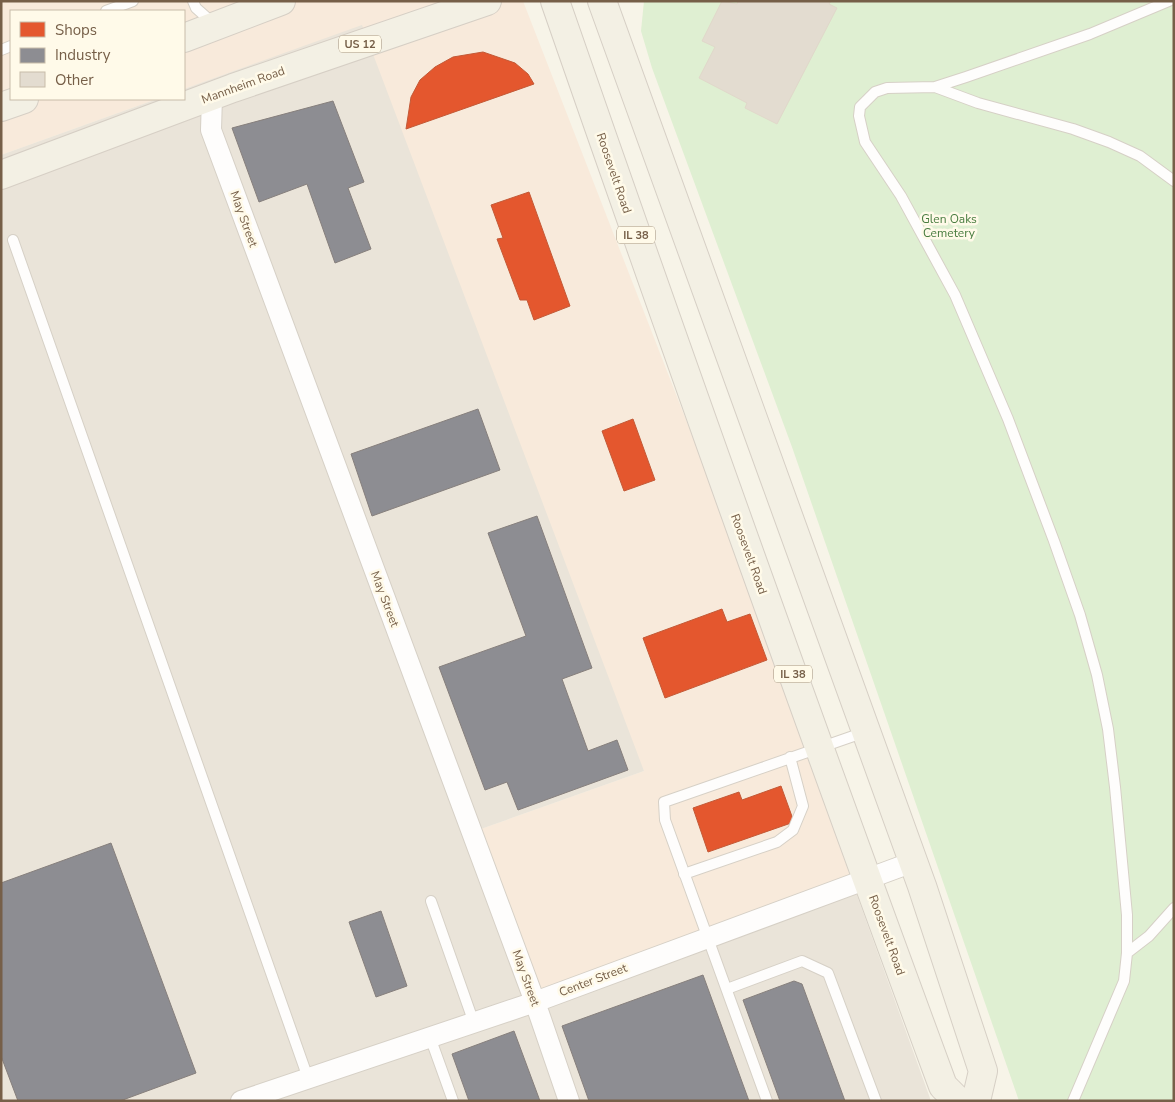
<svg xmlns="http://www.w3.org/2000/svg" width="1175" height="1102" font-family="'Nunito Sans',sans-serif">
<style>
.commercial{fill:#f8eadb}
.industrial{fill:#eae4d9}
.green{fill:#dfefd2}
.shops{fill:#e4572e;stroke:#c35936}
.industry{fill:#8d8d92;stroke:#867f7c}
.building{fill:#e3dcd0;stroke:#e0d8ca}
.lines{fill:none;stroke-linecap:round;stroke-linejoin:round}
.lane-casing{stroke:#d6d0c6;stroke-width:12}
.street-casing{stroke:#d6d0c6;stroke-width:22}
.primary-casing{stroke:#d6cfc5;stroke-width:30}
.lane{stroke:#fefdfc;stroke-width:10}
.street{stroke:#fefdfc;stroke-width:20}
.primary{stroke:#f3f0e4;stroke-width:28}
.labels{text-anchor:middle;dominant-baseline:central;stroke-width:5;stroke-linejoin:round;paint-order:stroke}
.shield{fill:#fffae9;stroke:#9f8e78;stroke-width:1}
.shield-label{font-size:11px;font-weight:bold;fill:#765f48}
.street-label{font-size:12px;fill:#765f48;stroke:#fffae9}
.park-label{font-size:12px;fill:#487c3f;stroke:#fffae9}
</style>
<rect width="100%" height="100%" fill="#f7f4e8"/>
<path class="commercial" d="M1,1h522l235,604 92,271 -311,120 -61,-166 166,-59 -393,-706 -67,24v-78h-173v88h146l-156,56z"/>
<path class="industrial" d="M362,25l282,746 -166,59 61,166 311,-120 81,225h-930v-946l156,-56h27v-10z"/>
<path class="green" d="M644,1h530v1100h-155l-227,-654 -140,-379 -11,-37z"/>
<path class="shops" d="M483,52l32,11 13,11 6,10 -128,45 5,-32 9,-17 15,-13 18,-10z
M529,192l41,114 -36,14 -7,-20h-7l-23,-61 6,-1 -12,-33z
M633,419l22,61 -31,11 -22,-60z
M722,609l5,13 23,-8 17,46 -102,38 -22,-60z
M781,786l13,36 -86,30 -15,-44 46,-16 3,8z"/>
<path class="industry" d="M333,101l31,81 -16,6 23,61 -36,14 -28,-79 -48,18 -27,-74z
M478,409l22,61 -128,46 -21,-62z
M537,516l55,152 -30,11 26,72 29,-11 11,30 -110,40 -11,-28 -22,8 -46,-123 87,-31 -38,-103z
M111,843l85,230 -76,28h-102l-17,-45v-173z
M381,911l26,75 -31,11 -27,-75z
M703,975l46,126h-160l-27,-75z
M794,981l8,3 43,117h-65l-37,-101z
M514,1031l26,70h-71l-17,-47z"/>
<path class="building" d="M722,1l15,3 1,-3h93l-2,3 8,4 -60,116 -32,-16 2,-5 -48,-25 16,-31 -13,-6z"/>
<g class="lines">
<defs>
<path id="lane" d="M193,1l3,7 18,16
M106,11l27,-10
M1,50l10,-4
M935,87l43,16 95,26 36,13 31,14 34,25
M13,240l295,838
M684,874l93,-32 16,-12 10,-24 -13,-49
M431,901l43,122
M1127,953l22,-17 25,-28
M727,989l75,-28 26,12 48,128
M430,1037l23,64
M767,1101l-102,-281 -1,-18 201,-70
M1073,1101l51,-120 3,-28v-38l-12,-128 -7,-58 -11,-54 -17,-60 -26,-74 -46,-122 -53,-124 -54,-99 -36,-54 -6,-26 1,-9 15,-15 12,-4 48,-1 31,-10 124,-43 79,-33"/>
<path id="street" d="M212,96l-1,34 324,872 34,99
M241,1101l294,-99 378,-140"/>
<path id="primary" d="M555,1c126,363 255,725 388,1085l15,15
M602,1l320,885 61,185 -7,30
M184,38l97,-37
M1,107l23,-8
M1,175l232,-87 254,-87"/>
</defs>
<use href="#lane" class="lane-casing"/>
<use href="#street" class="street-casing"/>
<use href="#primary" class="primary-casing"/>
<use href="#lane" class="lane"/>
<use href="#street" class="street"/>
<use href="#primary" class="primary"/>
</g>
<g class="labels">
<g class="shield">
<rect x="339" y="35.5" width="42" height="17" rx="4"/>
<rect x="617" y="226.5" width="38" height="17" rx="4"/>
<rect x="774" y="665.5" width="38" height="17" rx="4"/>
</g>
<g class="shield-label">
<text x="360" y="44">US 12</text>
<text x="636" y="235">IL 38</text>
<text x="793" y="674">IL 38</text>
</g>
<g class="street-label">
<text transform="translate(243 85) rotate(-20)">Mannheim Road</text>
<text transform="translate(614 173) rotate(71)">Roosevelt Road</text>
<text transform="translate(244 219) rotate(70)">May Street</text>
<text transform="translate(749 554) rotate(70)">Roosevelt Road</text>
<text transform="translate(385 599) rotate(69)">May Street</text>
<text transform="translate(887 935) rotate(70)">Roosevelt Road</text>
<text transform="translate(526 978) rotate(70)">May Street</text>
<text transform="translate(593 980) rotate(-21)">Center Street</text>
</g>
<g class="park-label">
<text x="949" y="219">Glen Oaks<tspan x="949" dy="14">Cemetery</tspan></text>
</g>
</g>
<rect width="1175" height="1102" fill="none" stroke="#765f48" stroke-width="5"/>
<rect x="10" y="10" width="175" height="90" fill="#fffae9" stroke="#c8bca9"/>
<rect x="20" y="22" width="25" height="15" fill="#e4572e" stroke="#c8bca9"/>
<text x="55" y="35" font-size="15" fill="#765f48">Shops</text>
<rect x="20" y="48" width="25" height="15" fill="#8d8d92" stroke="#c8bca9"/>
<text x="55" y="60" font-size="15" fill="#765f48">Industry</text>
<rect x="20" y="72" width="25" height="15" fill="#e3dcd0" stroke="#c8bca9"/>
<text x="55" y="85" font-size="15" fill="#765f48">Other</text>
</svg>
